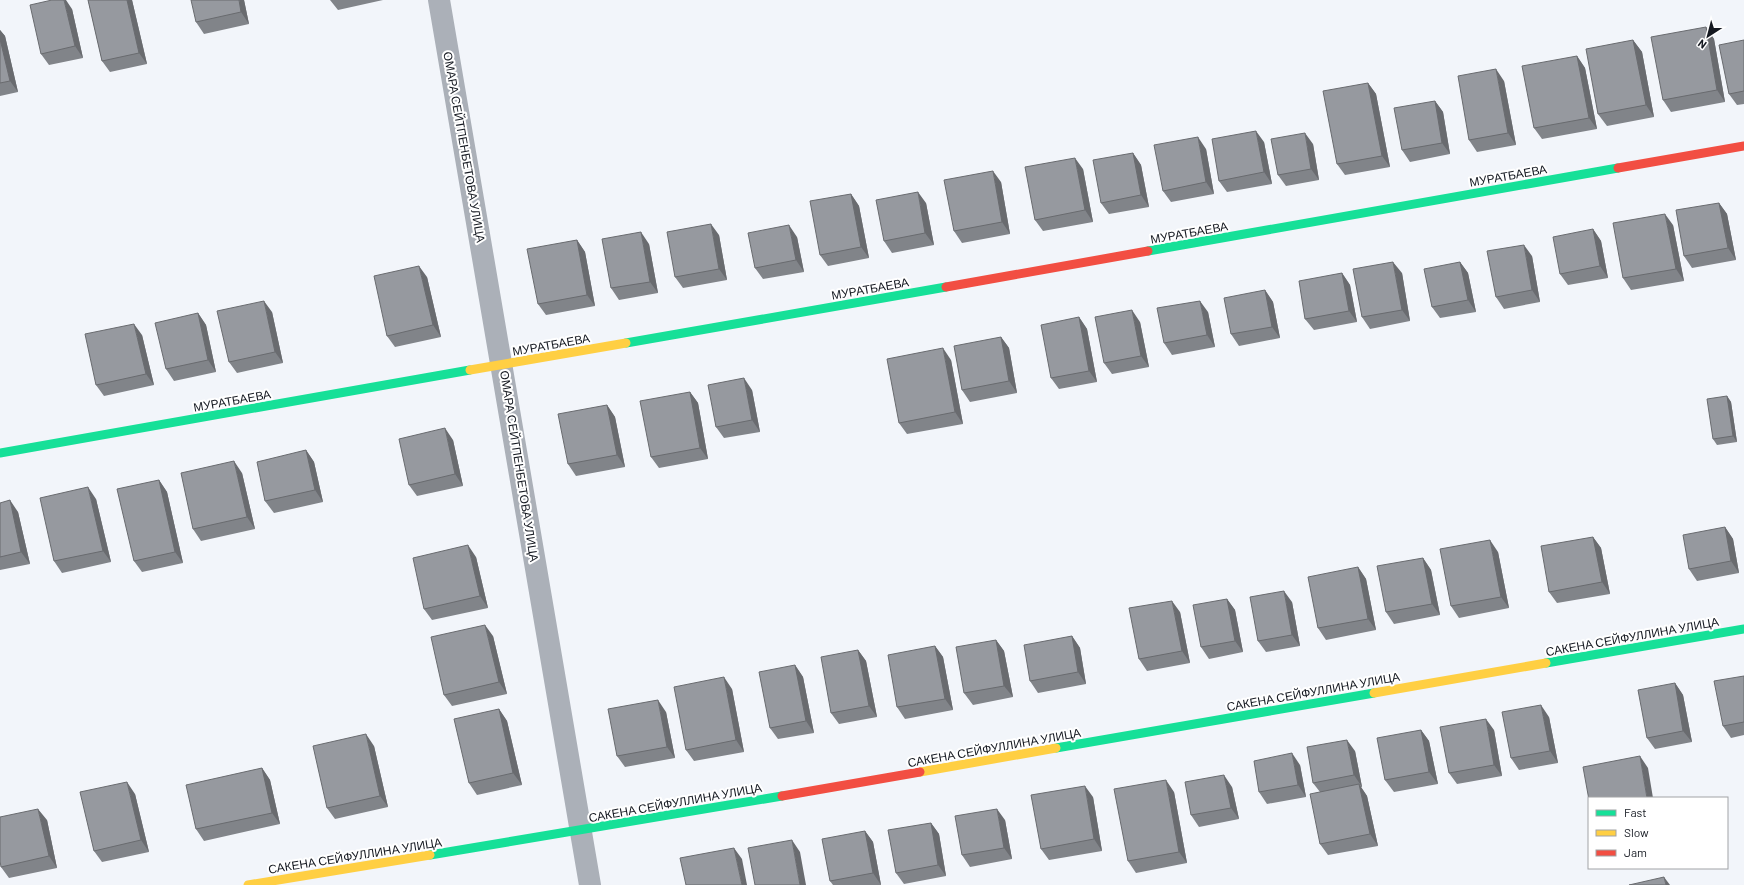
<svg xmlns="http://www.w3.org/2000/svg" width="1744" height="885" font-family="Barlow,sans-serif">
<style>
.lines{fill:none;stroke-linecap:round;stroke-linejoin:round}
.street{stroke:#abb0b8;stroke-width:22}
.fast{stroke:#16e098;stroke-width:9}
.slow{stroke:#ffcf43;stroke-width:9}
.jam{stroke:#f24e42;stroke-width:9}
.wall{fill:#818489}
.shaded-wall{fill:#696b6f}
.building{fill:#96999f;stroke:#696b6f}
.labels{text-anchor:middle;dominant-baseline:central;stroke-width:4;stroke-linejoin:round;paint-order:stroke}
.street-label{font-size:12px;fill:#141820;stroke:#fff}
</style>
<rect width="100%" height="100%" fill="#f2f5fa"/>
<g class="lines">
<path class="street" d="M439,0l151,885"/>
<path class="fast" d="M1148,251l470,-83
M626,343l320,-56
M0,453l470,-83
M1546,663l198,-34
M1056,748l318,-55
M430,855l352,-59"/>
<path class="slow" d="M470,370l156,-27
M1374,693l172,-30
M920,772l136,-24
M248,885l182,-30"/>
<path class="jam" d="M1618,168l126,-22
M946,287l202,-36
M782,796l138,-24"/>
</g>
<path class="wall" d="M88,0h44l15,64 -37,8 -8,-11z
M244,0l5,24 -45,10 -8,-12z
M330,0h53l-45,10z
M72,9l11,49 -34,7 -8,-11z
M1706,27l8,12 11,63 -54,10 -8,-12z
M0,30l5,6 13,56 -18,4z
M1633,40l9,12 12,65 -47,9 -9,-12z
M1744,40v64l-7,1 -8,-11z
M1577,56l8,12 12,61 -55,10 -8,-11z
M1504,81l12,64 -39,7 -8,-12z
M1368,83l8,11 14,73 -45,8 -8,-11z
M1435,101l8,11 7,42 -40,8 -8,-12z
M1264,142l8,42 -45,8 -8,-11z
M1313,144l6,36 -33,6 -8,-11z
M1206,149l8,45 -43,8 -8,-11z
M1133,153l8,12 8,42 -40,7 -8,-11z
M1083,169l10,53 -50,9 -8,-11z
M1001,182l9,52 -48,9 -8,-12z
M851,194l8,12 10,52 -41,8 -8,-11z
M926,203l8,42 -42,8 -8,-12z
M1719,203l8,11 9,46 -44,8 -8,-12z
M1673,225l11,56 -53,9 -8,-12z
M1593,229l8,12 7,37 -40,7 -8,-11z
M719,235l8,45 -44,8 -8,-11z
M797,237l7,35 -41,7 -8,-11z
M577,240l8,12 10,54 -49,9 -8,-11z
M649,244l9,49 -39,7 -8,-12z
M1532,256l8,46 -36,7 -8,-12z
M1460,262l8,11 8,39 -36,6 -8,-11z
M1342,273l8,12 7,37 -43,8 -9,-11z
M1402,273l8,48 -40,8 -8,-12z
M427,277l14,60 -46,10 -8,-11z
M1265,290l8,12 7,36 -41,8 -8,-12z
M272,312l11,51 -46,10 -8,-11z
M1208,312l7,35 -43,8 -8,-12z
M198,313l8,12 10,47 -42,9 -8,-12z
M1079,317l8,12 10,53 -38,7 -8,-11z
M1140,322l9,45 -37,7 -8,-11z
M142,335l12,50 -50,11 -8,-11z
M1001,337l8,11 8,45 -47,9 -8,-12z
M951,360l12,64 -56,10 -8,-11z
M752,390l8,42 -36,6 -8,-11z
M690,392l8,11 10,56 -49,9 -8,-11z
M1727,396l4,6 6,40 -20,3 -4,-6z
M607,405l8,12 10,50 -49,9 -8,-12z
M453,440l10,46 -46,10 -8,-11z
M306,450l8,12 9,40 -49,11 -9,-12z
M242,473l13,56 -54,12 -8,-12z
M159,480l8,12 16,71 -41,9 -8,-11z
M96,499l15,63 -49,11 -8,-12z
M0,503l18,9 12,52 -30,6z
M1725,527l8,12 6,34 -42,8 -8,-12z
M1593,537l8,11 9,46 -53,9 -8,-11z
M1498,552l11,56 -50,10 -8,-12z
M476,557l12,51 -56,12 -8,-11z
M1423,558l8,12 9,45 -46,9 -8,-12z
M1358,567l8,12 10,51 -50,10 -8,-12z
M1227,599l8,11 8,42 -34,7 -8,-12z
M1292,602l8,44 -34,6 -8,-11z
M1180,612l10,51 -43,8 -8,-12z
M493,636l14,58 -55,12 -8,-11z
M1072,636l8,12 6,36 -48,9 -8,-12z
M996,640l8,11 9,46 -40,8 -9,-12z
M935,646l8,11 10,53 -48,9 -8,-12z
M858,650l8,11 11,56 -38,7 -8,-11z
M795,665l8,12 11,56 -36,6 -8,-11z
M1744,676v59l-13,3 -8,-12z
M1675,683l8,12 9,47 -37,7 -8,-11z
M732,689l12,63 -50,9 -8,-11z
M499,709l8,12 15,64 -45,10 -8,-12z
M666,712l9,46 -50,9 -8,-11z
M1549,717l9,46 -39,7 -8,-12z
M1421,730l8,11 9,43 -44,8 -9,-12z
M1494,730l8,46 -45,8 -8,-11z
M374,746l14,61 -53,12 -8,-11z
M1355,751l7,36h-1l6,9 11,50 -50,9 -8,-11v-52l-7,-9z
M1300,765l6,32 -39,7 -8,-12z
M262,768l8,12 10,44 -76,17 -8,-12z
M1232,787l7,32 -40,8 -8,-12z
M1174,792l13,71 -51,10 -8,-12z
M135,794l14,58 -47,10 -8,-11z
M1093,797l9,54 -53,9 -8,-11z
M47,820l10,48 -48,10 -8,-11z
M1005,820l7,39 -42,8 -8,-12z
M931,823l8,11 7,42 -42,8 -8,-11z
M865,831l8,11 8,43h-48l-3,-4z"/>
<path class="shaded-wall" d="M64,0h2l6,9 11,49 -8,-12z
M127,0h5l15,64 -8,-11z
M239,0h5l5,24 -8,-12z
M1706,27l8,12 11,63 -8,-12z
M0,30l5,6 13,56 -8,-11 -10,-42z
M1633,40l9,12 12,65 -8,-12z
M1577,56l8,12 12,61 -8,-11z
M1496,69l8,12 12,64 -8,-12z
M1368,83l8,11 14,73 -8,-11z
M1435,101l8,11 7,42 -8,-11z
M1256,131l8,11 8,42 -8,-12z
M1305,133l8,11 6,36 -8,-11z
M1198,137l8,12 8,45 -8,-12z
M1133,153l8,12 8,42 -8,-12z
M1075,158l8,11 10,53 -8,-12z
M993,171l8,11 9,52 -8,-12z
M918,192l8,11 8,42 -9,-12z
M851,194l8,12 10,52 -8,-11z
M1719,203l8,11 9,46 -8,-12z
M1665,214l8,11 11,56 -8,-12z
M711,224l8,11 8,45 -8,-11z
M789,225l8,12 7,35 -8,-12z
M1593,229l8,12 7,37 -8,-12z
M641,232l8,12 9,49 -8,-11z
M577,240l8,12 10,54 -8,-11z
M1524,245l8,11 8,46 -8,-12z
M1393,262l9,11 8,48 -8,-11z
M1460,262l8,11 8,39 -8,-12z
M419,266l8,11 14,60 -8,-12z
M1342,273l8,12 7,37 -8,-11z
M1265,290l8,12 7,36 -8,-11z
M264,301l8,11 11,51 -8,-11z
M1200,301l8,11 7,35 -8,-12z
M1132,310l8,12 9,45 -8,-11z
M198,313l8,12 10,47 -8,-12z
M1079,317l8,12 10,53 -8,-11z
M134,324l8,11 12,50 -8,-11z
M1001,337l8,11 8,45 -8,-12z
M943,348l8,12 12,64 -8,-12z
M744,378l8,12 8,42 -8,-12z
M690,392l8,11 10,56 -8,-11z
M1727,396l4,6 6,40 -4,-6z
M607,405l8,12 10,50 -8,-12z
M445,428l8,12 10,46 -8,-12z
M306,450l8,12 9,40 -8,-12z
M234,461l8,12 13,56 -8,-12z
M159,480l8,12 16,71 -8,-11z
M88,487l8,12 15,63 -8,-11z
M10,500l8,12 12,52 -9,-12z
M1725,527l8,12 6,34 -8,-12z
M1593,537l8,11 9,46 -8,-12z
M1490,540l8,12 11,56 -8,-11z
M468,545l8,12 12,51 -8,-12z
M1423,558l8,12 9,45 -8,-11z
M1358,567l8,12 10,51 -8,-11z
M1284,591l8,11 8,44 -8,-11z
M1227,599l8,11 8,42 -8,-11z
M1172,601l8,11 10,51 -8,-12z
M485,625l8,11 14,58 -8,-12z
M1072,636l8,12 6,36 -8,-12z
M996,640l8,11 9,46 -9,-11z
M935,646l8,11 10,53 -8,-11z
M858,650l8,11 11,56 -8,-11z
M795,665l8,12 11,56 -8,-12z
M724,677l8,12 12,63 -8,-12z
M1675,683l8,12 9,47 -9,-11z
M658,700l8,12 9,46 -8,-11z
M1541,705l8,12 9,46 -8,-12z
M499,709l8,12 15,64 -9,-12z
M1486,719l8,11 8,46 -8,-11z
M1421,730l8,11 9,43 -9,-12z
M366,734l8,12 14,61 -8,-11z
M1347,740l8,11 7,36 -8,-12z
M1292,753l8,12 6,32 -8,-12z
M1640,756l8,12 5,30h-6z
M262,768l8,12 10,44 -8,-11z
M1224,775l8,12 7,32 -8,-11z
M1166,780l8,12 13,71 -8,-11z
M127,782l8,12 14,58 -8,-12z
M1359,784l8,12 11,50 -8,-12z
M1085,786l8,11 9,54 -8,-12z
M38,809l9,11 10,48 -8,-12z
M997,809l8,11 7,39 -8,-11z
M931,823l8,11 7,42 -8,-11z
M865,831l8,11 8,43 -8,-12z
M792,840l8,12 6,33h-6z
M734,848l8,11 5,26h-5z
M1664,877l6,8h-4z"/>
<path class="building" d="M52,0h12l11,46 -34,8 -11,-49z
M88,0h39l12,53 -37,8z
M191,0h48l2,12 -45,10z
M1706,27l11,63 -54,10 -12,-63z
M0,39l10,42 -10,2z
M1633,40l13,65 -48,9 -12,-65z
M1744,40v51l-15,3 -10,-49z
M1577,56l12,62 -55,10 -12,-62z
M1496,69l12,64 -39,7 -11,-64z
M1368,83l14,73 -45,8 -14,-73z
M1435,101l7,42 -40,7 -8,-42z
M1256,131l8,41 -45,9 -7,-42z
M1305,133l6,36 -33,6 -7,-36z
M1198,137l8,45 -43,9 -9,-46z
M1133,153l8,42 -40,8 -8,-43z
M1075,158l10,52 -50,10 -10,-53z
M993,171l9,51 -48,9 -10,-51z
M918,192l7,41 -41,8 -8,-41z
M851,194l10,53 -41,8 -10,-54z
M1719,203l9,45 -44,8 -8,-46z
M1665,214l11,55 -53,9 -10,-55z
M711,224l8,45 -44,8 -8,-45z
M789,225l7,35 -41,8 -7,-35z
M1593,229l7,37 -40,8 -7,-37z
M641,232l9,50 -39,6 -9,-49z
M577,240l10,55 -49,9 -11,-55z
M1524,245l8,45 -36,7 -9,-46z
M1393,262l9,48 -40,7 -9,-48z
M1460,262l8,38 -36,7 -8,-38z
M419,266l14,59 -46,11 -13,-60z
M1342,273l7,38 -44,8 -6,-38z
M1265,290l7,37 -41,7 -7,-36z
M264,301l11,51 -46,10 -12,-51z
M1200,301l7,34 -43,8 -7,-35z
M1132,310l9,46 -37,7 -9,-46z
M198,313l10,47 -42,9 -11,-46z
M1079,317l10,54 -38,7 -10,-53z
M134,324l12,50 -50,11 -11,-51z
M1001,337l8,44 -47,9 -8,-44z
M943,348l12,64 -56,11 -12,-64z
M744,378l8,42 -36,7 -8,-42z
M690,392l10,56 -49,9 -11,-56z
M1727,396l6,40 -20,3 -6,-40z
M607,405l10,50 -49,9 -10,-50z
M445,428l10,46 -46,11 -10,-46z
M306,450l9,40 -50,11 -8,-39z
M234,461l13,56 -54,12 -12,-56z
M159,480l16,72 -41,9 -17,-72z
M88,487l15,64 -49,10 -14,-63z
M10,500l11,52 -21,5v-54z
M1725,527l6,34 -42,8 -6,-34z
M1593,537l9,45 -53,10 -8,-46z
M1490,540l11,57 -50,9 -11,-57z
M468,545l12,51 -56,13 -11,-51z
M1423,558l9,46 -46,8 -9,-46z
M1358,567l10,52 -50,9 -10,-51z
M1284,591l8,44 -34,6 -8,-44z
M1227,599l8,42 -34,6 -8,-42z
M1172,601l10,50 -43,8 -10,-51z
M485,625l14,57 -55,13 -13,-58z
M1072,636l6,36 -48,9 -6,-36z
M996,640l8,46 -40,7 -8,-46z
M935,646l10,53 -48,8 -9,-52z
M858,650l11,56 -38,7 -10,-56z
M795,665l11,56 -36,7 -11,-56z
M1744,676v46l-21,4 -9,-45z
M724,677l12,63 -50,10 -12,-63z
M1675,683l8,48 -36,7 -9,-48z
M658,700l9,47 -50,9 -9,-47z
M1541,705l9,46 -39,7 -9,-46z
M499,709l14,64 -44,10 -15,-64z
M1486,719l8,46 -45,8 -9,-46z
M1421,730l8,42 -44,8 -8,-42z
M366,734l14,62 -53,12 -14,-62z
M1347,740l7,35 -41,8 -6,-36z
M1292,753l6,32 -39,7 -5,-31z
M1640,756l7,42h-58v2l-6,-33z
M262,768l10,45 -76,16 -10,-44z
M1224,775l7,33 -40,7 -6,-33z
M1166,780l13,72 -51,9 -14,-72z
M127,782l14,58 -47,11 -14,-59z
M1359,784l11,50 -50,10 -10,-50z
M1085,786l9,53 -53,10 -10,-54z
M38,809l11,47 -48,11 -1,-6v-44z
M997,809l7,39 -42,7 -7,-39z
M931,823l7,42 -42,8 -8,-43z
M865,831l8,42 -43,8 -8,-42z
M792,840l8,45h-45l-7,-37z
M734,848l8,37h-56l-6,-27z
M1664,877l2,8h-37z"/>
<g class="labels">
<g class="street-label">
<text transform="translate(465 147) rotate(80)">ОМАРА СЕЙТПЕНБЕТОВА УЛИЦА</text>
<text transform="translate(1508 175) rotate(-10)">МУРАТБАЕВА</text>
<text transform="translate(1189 232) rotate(-10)">МУРАТБАЕВА</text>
<text transform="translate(870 288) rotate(-10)">МУРАТБАЕВА</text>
<text transform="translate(551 344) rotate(-10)">МУРАТБАЕВА</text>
<text transform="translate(232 400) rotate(-10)">МУРАТБАЕВА</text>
<text transform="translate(520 466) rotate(81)">ОМАРА СЕЙТПЕНБЕТОВА УЛИЦА</text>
<text transform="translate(1632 636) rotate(-10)">САКЕНА СЕЙФУЛЛИНА УЛИЦА</text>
<text transform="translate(1313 691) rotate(-10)">САКЕНА СЕЙФУЛЛИНА УЛИЦА</text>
<text transform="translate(994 747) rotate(-10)">САКЕНА СЕЙФУЛЛИНА УЛИЦА</text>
<text transform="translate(675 802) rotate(-10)">САКЕНА СЕЙФУЛЛИНА УЛИЦА</text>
<text transform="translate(355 855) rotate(-9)">САКЕНА СЕЙФУЛЛИНА УЛИЦА</text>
</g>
</g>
<rect x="1588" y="797" width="140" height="72" fill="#ffffff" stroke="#a1a3a6"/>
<rect x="1596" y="810" width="20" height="6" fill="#16e098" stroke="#a1a3a6"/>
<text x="1624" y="817" font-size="12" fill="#141820">Fast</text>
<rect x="1596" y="830" width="20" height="6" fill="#ffcf43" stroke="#a1a3a6"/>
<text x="1624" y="837" font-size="12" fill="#141820">Slow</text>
<rect x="1596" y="850" width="20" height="6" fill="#f24e42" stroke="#a1a3a6"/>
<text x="1624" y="857" font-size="12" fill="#141820">Jam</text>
<g transform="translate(1708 36) rotate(216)" stroke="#ffffff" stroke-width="3" paint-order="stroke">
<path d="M0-3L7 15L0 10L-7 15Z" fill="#141820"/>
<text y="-6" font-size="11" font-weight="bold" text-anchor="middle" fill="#141820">N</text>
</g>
</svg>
